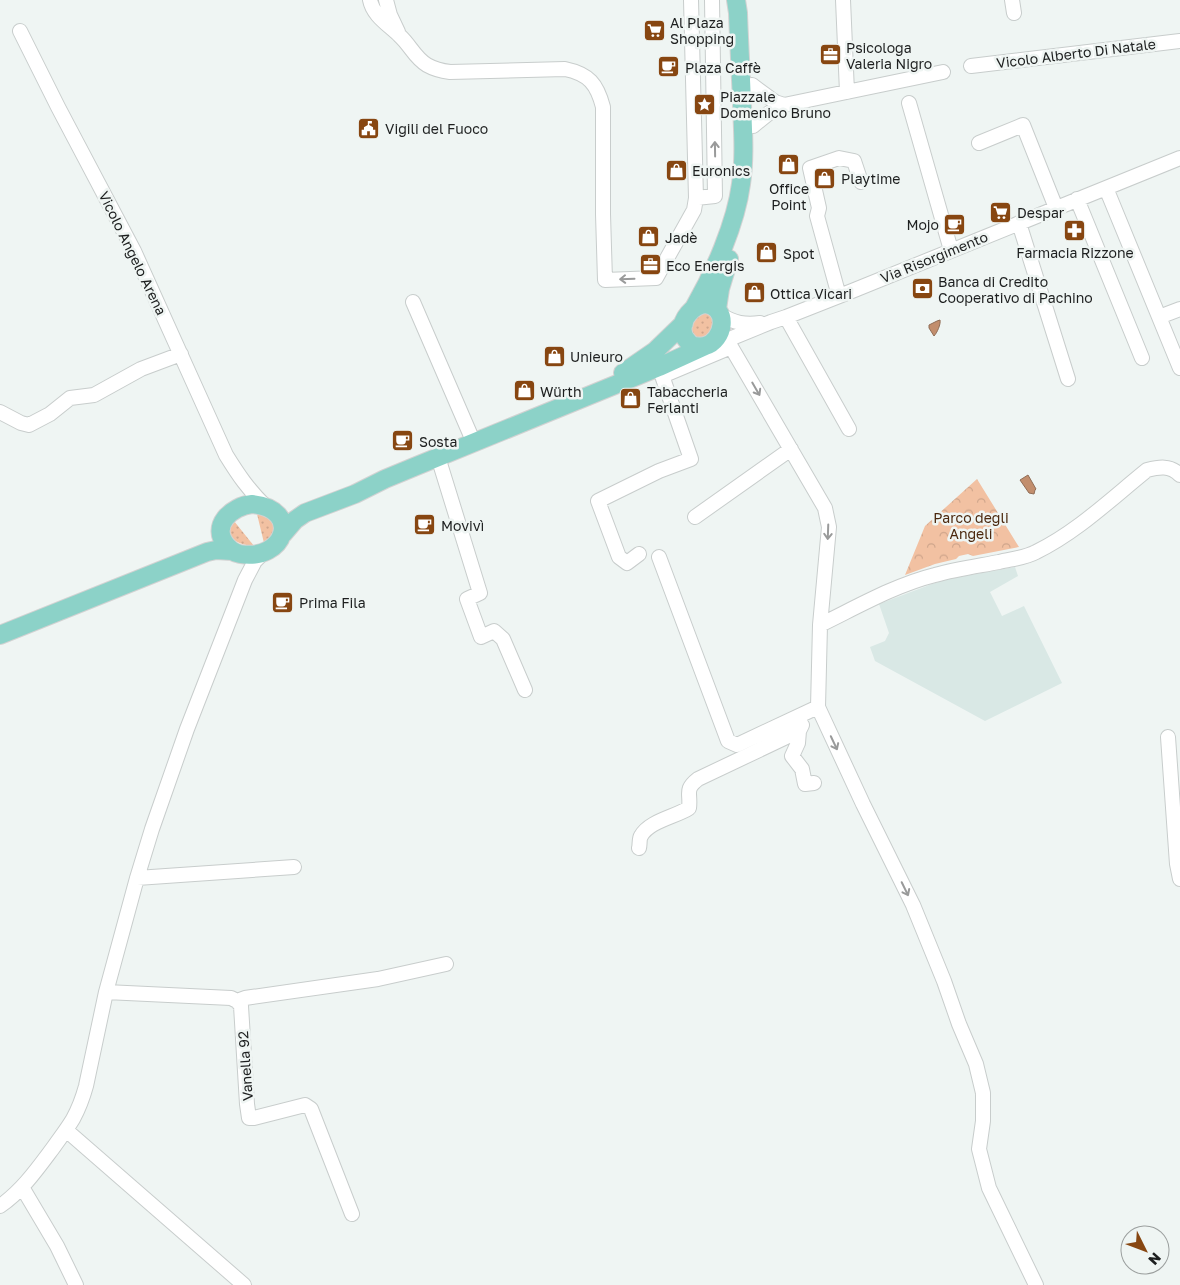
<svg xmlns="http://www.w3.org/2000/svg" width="1180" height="1285" font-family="'Golos Text',sans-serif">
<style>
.built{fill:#d9e8e5}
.grass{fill:url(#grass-dots)}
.park{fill:url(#park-crowns)}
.water{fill:#c28e6d;stroke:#906d56}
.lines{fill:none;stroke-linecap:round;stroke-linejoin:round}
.minor-casing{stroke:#c8cdcc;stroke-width:16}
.major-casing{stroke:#d2d2d2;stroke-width:20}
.minor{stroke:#fff;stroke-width:14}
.major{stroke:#8cd2c8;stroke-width:18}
.oneway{stroke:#999a9a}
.labels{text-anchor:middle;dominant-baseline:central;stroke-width:5;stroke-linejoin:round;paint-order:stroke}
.poi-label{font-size:14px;fill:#1d1f1f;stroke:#eff5f3;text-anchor:start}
.street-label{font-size:14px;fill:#1d1f1f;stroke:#eff5f3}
.park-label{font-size:14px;fill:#4b280e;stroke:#eff5f3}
</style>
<defs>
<pattern id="grass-dots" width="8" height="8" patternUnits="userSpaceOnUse" patternTransform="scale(1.25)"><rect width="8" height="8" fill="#f2c1a2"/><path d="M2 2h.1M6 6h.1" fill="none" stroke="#cfa58b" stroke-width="1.8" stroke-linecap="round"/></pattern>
<pattern id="park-crowns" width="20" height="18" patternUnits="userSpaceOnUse" patternTransform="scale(1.25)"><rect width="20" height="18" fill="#f2c1a2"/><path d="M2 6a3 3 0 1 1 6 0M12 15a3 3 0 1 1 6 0" fill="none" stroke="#cfa58b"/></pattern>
</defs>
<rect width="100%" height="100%" fill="#eff5f3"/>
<path class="built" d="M1015,567l3,9 -28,16 12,24 22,-10 38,77 -77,38 -110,-60 -5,-14 15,-6 4,-8 -10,-29 53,-20 21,-6z"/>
<path class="grass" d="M703,312l8,2 3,7c-3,10 -6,18 -18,16 -10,-10 -3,-18 7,-25z
M257,514c10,2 15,5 18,15l-4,9 -7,5z
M234,521l20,25c-15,0 -35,-11 -20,-25z"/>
<path class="park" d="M977,479l42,68 -46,9 -5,-2 -9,2 -3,3 -21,5 -30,11 20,-49z"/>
<path class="water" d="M940,320c1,4 -3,13 -6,16l-5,-8v-3l8,-4z
M1028,475l8,14 -1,1 -1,4 -5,-1 -9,-13z"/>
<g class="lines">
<defs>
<path id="minor" d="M370,0c3,16 19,25 30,36 10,9 15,22 27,29 7,4 15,6 23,7l115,-3c24,5 32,15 38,38v107l2,66 51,-2 38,-68 2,-12 -5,-198
M386,0l4,15 8,17
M843,0l4,92
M1012,0l2,13
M20,31l38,76 76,144 92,204c13,21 22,34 40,52
M971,66l209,-25
M752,85l23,17 9,3
M909,103l42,147
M753,126l16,-13 15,-8 159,-33
M979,143l44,-18 33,83
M1106,188l74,180
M696,198l19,-2 -3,-196
M1077,199l65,159
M1019,223l49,156
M839,296l-22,-80 2,-8 -9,-40 29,-10 15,3 7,21
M413,302l61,141
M721,315c13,8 24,10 39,8
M786,317l63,112
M1159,317l21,-8
M727,340l98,168 4,19 -9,98 -2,82 45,97 50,101 31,76 15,43 17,40 7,29v28l-4,28 10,39 47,97
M719,342l8,-2 44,-18 15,-5 66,-26 328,-133
M662,376l69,-29
M0,412l21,11 8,2 21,-11 20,-16 24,-3 47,-26 40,-15
M438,457l42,136 -13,6 14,38 13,-6 9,8 22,51
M695,517l96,-68
M639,554l-12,9 -8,-6 -21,-56 61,-30 32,-12 -32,-92
M659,557l69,184 9,4 81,-38
M820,625c37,-18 75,-40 115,-50 21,-6 43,-9 64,-13 12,-3 26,-4 37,-10 41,-20 75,-53 111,-82 12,-3 23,-5 33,5
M802,725l-3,6 -1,12 -6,13 10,13 3,15 9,-1
M1168,737l9,127 3,15
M639,848c1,-3 0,-9 2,-12 8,-15 34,-19 48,-28 2,-15 -5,-18 9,-29l101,-48
M137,878l157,-11
M106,992l125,6 6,3 4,5 6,98 2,14h5l51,-13 6,4 41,105
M237,1001l8,-3 133,-19 68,-15
M66,1130l178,155
M22,1187l35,59 19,39
M0,1206c22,-15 38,-38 53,-58 7,-10 14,-19 20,-29 6,-11 10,-22 13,-33l20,-94 31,-114 15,-49 35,-100 58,-149 10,-19 8,-8"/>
<path id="major" d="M706,304c24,4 18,37 -1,42 -4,1 -9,0 -13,0 -4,-4 -8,-8 -9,-13 -3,-14 10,-28 23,-29z
M694,308c20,-35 42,-85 47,-124 4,-27 2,-53 1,-80 -1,-30 -3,-61 -4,-91l-2,-13
M717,309l3,-20 9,-30
M623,373l32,-22 29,-28
M252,504c51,5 33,58 -12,50 -5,-1 -10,-4 -13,-8 -18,-20 5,-40 25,-42z
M283,534l12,-14 10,-7 50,-19 30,-15 29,-12 245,-100 46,-21
M0,635l207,-83 9,-2 16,1"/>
</defs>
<use href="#minor" class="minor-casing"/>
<use href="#major" class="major-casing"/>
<use href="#minor" class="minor"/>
<use href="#major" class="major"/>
</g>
<defs><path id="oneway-shaft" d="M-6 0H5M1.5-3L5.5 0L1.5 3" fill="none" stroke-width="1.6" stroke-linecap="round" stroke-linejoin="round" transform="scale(1.25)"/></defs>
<g class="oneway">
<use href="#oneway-shaft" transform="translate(715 149) rotate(-91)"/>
<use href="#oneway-shaft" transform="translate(627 279) rotate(178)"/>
<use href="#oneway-shaft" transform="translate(756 389) rotate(60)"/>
<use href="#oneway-shaft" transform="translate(828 532) rotate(92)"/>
<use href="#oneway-shaft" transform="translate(834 743) rotate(65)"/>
<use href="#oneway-shaft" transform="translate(905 889) rotate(64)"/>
</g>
<defs>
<symbol id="supermarket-square" viewBox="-11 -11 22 22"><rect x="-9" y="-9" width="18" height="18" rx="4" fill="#874611" stroke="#eff5f3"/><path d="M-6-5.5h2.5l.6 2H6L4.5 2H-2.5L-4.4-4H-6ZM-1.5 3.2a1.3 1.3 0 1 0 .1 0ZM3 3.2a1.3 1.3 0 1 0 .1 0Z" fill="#fff"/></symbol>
<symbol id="office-square" viewBox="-11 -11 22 22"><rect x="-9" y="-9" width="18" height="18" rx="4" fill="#874611" stroke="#eff5f3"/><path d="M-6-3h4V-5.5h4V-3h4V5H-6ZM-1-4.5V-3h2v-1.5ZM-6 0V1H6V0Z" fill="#fff"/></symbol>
<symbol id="cafe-square" viewBox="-11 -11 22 22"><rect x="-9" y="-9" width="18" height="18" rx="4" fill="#874611" stroke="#eff5f3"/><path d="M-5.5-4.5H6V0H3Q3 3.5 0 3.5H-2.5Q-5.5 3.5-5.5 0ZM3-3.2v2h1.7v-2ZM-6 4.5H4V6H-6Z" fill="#fff"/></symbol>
<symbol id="sight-square" viewBox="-11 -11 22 22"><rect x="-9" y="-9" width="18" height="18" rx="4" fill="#874611" stroke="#eff5f3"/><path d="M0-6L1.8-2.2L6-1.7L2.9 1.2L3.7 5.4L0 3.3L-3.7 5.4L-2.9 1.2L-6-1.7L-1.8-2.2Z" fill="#fff"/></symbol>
<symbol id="civic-square" viewBox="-11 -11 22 22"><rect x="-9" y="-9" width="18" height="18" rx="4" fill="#874611" stroke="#eff5f3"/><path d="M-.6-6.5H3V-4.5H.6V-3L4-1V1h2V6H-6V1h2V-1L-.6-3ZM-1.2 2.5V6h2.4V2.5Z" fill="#fff"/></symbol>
<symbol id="shop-square" viewBox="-11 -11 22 22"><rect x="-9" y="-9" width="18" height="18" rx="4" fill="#874611" stroke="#eff5f3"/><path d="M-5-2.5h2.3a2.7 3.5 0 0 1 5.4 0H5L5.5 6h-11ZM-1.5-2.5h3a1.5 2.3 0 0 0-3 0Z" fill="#fff"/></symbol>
<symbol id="pharmacy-square" viewBox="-11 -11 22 22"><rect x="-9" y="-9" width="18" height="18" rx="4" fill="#874611" stroke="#eff5f3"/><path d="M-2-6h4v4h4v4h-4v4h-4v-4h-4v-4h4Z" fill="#fff"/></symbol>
<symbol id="bank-square" viewBox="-11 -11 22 22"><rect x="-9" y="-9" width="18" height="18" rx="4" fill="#874611" stroke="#eff5f3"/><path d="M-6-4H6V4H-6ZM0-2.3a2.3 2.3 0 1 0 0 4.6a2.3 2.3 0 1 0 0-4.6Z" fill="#fff"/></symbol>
</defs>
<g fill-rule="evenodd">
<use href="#supermarket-square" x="642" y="18" width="25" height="25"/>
<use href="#office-square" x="818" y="42" width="25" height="25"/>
<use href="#cafe-square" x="656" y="54" width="25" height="25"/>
<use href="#sight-square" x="692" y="92" width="25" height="25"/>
<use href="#civic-square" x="356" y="116" width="25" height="25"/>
<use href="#shop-square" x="776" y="152" width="25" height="25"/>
<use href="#shop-square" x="664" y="158" width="25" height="25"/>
<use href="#shop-square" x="812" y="166" width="25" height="25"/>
<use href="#supermarket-square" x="988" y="200" width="25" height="25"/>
<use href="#cafe-square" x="942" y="212" width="25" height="25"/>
<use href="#pharmacy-square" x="1062" y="218" width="25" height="25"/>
<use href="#shop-square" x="636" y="224" width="25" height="25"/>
<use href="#shop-square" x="754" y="240" width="25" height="25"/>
<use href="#office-square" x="638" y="252" width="25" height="25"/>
<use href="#bank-square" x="910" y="276" width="25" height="25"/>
<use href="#shop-square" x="742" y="280" width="25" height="25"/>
<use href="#shop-square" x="542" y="344" width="25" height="25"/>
<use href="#shop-square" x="512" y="378" width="25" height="25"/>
<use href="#shop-square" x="618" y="386" width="25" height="25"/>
<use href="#cafe-square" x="390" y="428" width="25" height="25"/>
<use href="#cafe-square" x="412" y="512" width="25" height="25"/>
<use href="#cafe-square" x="270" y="590" width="25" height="25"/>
</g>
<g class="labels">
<g class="poi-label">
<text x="670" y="22">Al Plaza<tspan x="670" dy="16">Shopping</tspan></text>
<text x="846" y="47">Psicologa<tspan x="846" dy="16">Valeria Nigro</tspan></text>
<text x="685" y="67">Plaza Caffè</text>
<text x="720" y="96">Piazzale<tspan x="720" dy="16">Domenico Bruno</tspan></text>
<text x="385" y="128">Vigili del Fuoco</text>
<text x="692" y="170">Euronics</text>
<text x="841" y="178">Playtime</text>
<text x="789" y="188" text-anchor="middle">Office<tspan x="789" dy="16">Point</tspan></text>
<text x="1017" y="212">Despar</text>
<text x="939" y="224" text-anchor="end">Mojo</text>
<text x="665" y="237">Jadè</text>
<text x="1075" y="252" text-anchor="middle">Farmacia Rizzone</text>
<text x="783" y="253">Spot</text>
<text x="666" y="265">Eco Energis</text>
<text x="938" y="281">Banca di Credito<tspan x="938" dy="16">Cooperativo di Pachino</tspan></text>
<text x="770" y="293">Ottica Vicari</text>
<text x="570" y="356">Unieuro</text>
<text x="540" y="391">Würth</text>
<text x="647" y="391">Tabaccheria<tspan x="647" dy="16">Ferlanti</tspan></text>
<text x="419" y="441">Sosta</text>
<text x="441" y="525">Movivì</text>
<text x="299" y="602">Prima Fila</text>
</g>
<g class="street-label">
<text transform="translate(1076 53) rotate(-7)">Vicolo Alberto Di Natale</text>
<text transform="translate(133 253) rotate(64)">Vicolo Angelo Arena</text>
<text transform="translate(934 257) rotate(-22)">Via Risorgimento</text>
<text transform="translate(245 1066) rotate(-94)">Vanella 92</text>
</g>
<g class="park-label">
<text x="971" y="517">Parco degli<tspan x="971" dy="16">Angeli</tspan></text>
</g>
</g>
<g transform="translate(1145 1250) rotate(132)"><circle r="24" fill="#eff5f3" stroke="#9b9f9e"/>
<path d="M0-4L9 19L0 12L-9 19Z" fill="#874611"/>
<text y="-8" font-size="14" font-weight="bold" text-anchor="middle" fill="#1d1f1f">N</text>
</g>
</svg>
